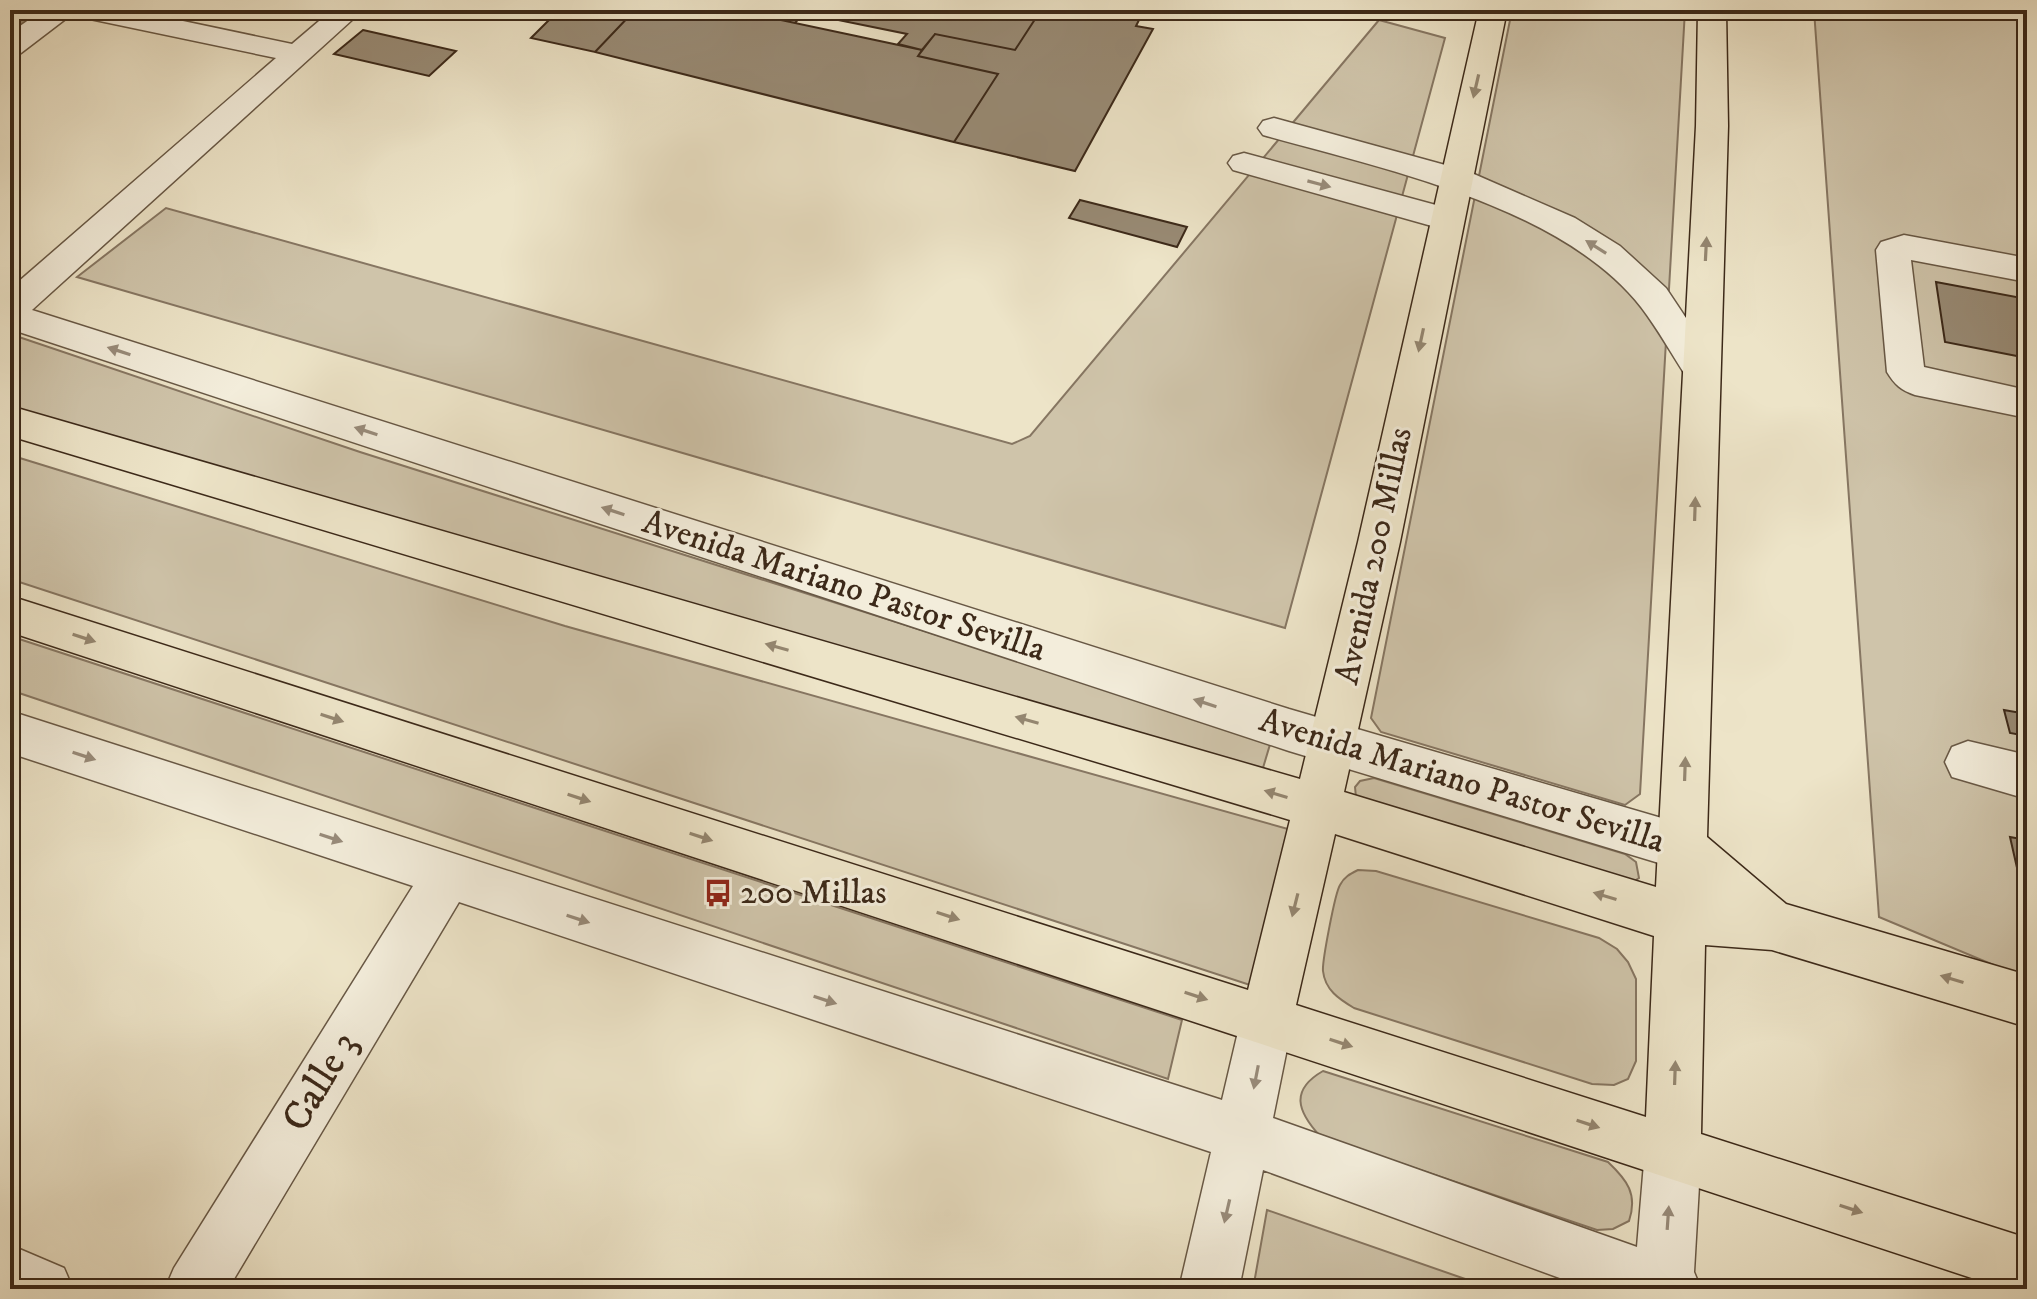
<svg xmlns="http://www.w3.org/2000/svg" width="2037" height="1299" font-family="'IM FELL DW Pica',serif">
<style>
.green{fill:#cfc4aa;stroke:#867662;stroke-width:2}
.building{fill:#988a74;stroke:#3c2919;stroke-width:2}
.lines{fill:none;stroke-linecap:round;stroke-linejoin:round}
.minor-casing{stroke:#685845;stroke-width:3}
.major-casing{stroke:#3c2919;stroke-width:3}
.minor{fill:#f3eddb;fill-rule:evenodd}
.major{fill:#ede4c8;fill-rule:evenodd}
.oneway{fill:#948670}
.oneway2{fill:#988b7a}
.labels{text-anchor:middle;dominant-baseline:central;stroke-width:6;stroke-linejoin:round;paint-order:stroke}
.street-label{font-size:34px;fill:#3c2919;stroke:#f3eddb}
.poi-label{font-size:34px;fill:#3c2919;stroke:#f3eddb;text-anchor:start}
.near-street-label{font-size:40px;fill:#3c2919;stroke:#f3eddb}
</style>
<rect width="100%" height="100%" fill="#ede4c8"/>
<filter id="stains"><feTurbulence type="fractalNoise" baseFrequency=".0025" numOctaves="4"/><feColorMatrix values="0 0 0 0 .2 0 0 0 0 .09 0 0 0 0 .02 0 0 0 .5 -.17"/></filter>
<radialGradient id="worn" r=".72"><stop offset=".6" stop-color="#630" stop-opacity="0"/><stop offset="1" stop-color="#630" stop-opacity=".3"/></radialGradient>
<path class="green" d="M1512,10h173l-45,784 -15,11 -244,-73 -10,-14z
M1814,10h213v969l-148,-62z
M1379,20l66,18 -160,590 -1208,-351 89,-69 846,236 18,-8z
M10,334l350,118 911,289 -11,37 -1250,-368z
M10,455l555,171 730,205 -42,155 -1243,-407z
M10,636l1172,384 -14,59 -1158,-389z
M1374,778l251,76 11,8 3,16 -8,5 -275,-86 -1,-10 5,-6z
M1358,870l18,1 223,67 18,11 11,13 8,17v82l-8,18 -14,6 -22,-1 -238,-76c-15,-9 -29,-18 -31,-37 -1,-9 12,-78 17,-86 4,-8 10,-11 18,-15z
M1323,1071l285,91c19,18 30,32 21,59l-16,8 -16,1 -277,-94c-23,-25 -30,-46 3,-65z
M1267,1210l227,79h-241z"/>
<path class="building" d="M10,10h16l23,5 -39,27z
M559,10h76l-40,42 -64,-14z
M635,10h99l188,40 -4,6 80,18 -44,68 -359,-90z
M734,10h307l-26,40 -80,-16 -13,16 -24,-6 9,-10 -103,-21 -9,10z
M1041,10h69l31,6 -5,10 17,3 -78,142 -121,-29 44,-68 -80,-18 17,-22 80,16z
M1110,10h53l-5,9z
M363,30l93,21 -27,25 -95,-22z
M1080,200l107,27 -10,20 -108,-29z
M1936,282l91,17v59l-82,-16z
M2004,710l23,4v22l-17,-3z
M2010,837l17,3v43l-7,-2z"/>
<g class="lines">
<defs>
<path id="minor" d="M43,10h88l161,34 40,-34h31l-331,300 1257,399 393,115 17,7 7,16 -7,16 -17,7 -393,-119 -1279,-422v-40l266,-231 -186,-39 -10,-3 -4,-5 -55,42 -11,3v-23z
M1274,118l193,53 108,47 45,28 46,42 54,81 -6,10 -13,4 -13,-4c-16,-24 -30,-50 -47,-72 -79,-101 -260,-139 -378,-172l-5,-7 5,-7z
M1244,153l214,58 5,8 -5,8 -12,3 -213,-60 -5,-7 5,-7z
M1904,235l123,23v24l-116,-22 13,107 103,23v28l-112,-23c-14,-5 -20,-10 -28,-23l-11,-122 5,-8z
M10,711l1212,389 19,-81 7,-19 19,-7 19,7 7,19 -20,99 364,129 8,-96 8,-20 20,-8 20,8 8,20 -7,121 7,17h-111l-327,-119 -24,119h-60l32,-137 -752,-250 -231,387h-63l9,-21 239,-382 -403,-133z
M1968,741l59,14v44l-75,-22 -7,-15 7,-15z
M10,1245l54,23 9,21h-63z"/>
<path id="major" d="M1479,10h28l-107,532 -56,250 312,95 40,-761 2,-116h28l2,116 -21,711 79,67 241,71v52l-255,-77 -67,-5 -4,189 326,104v51h-22l-1995,-657v-36l1238,394 42,-170 -1280,-384v-30l1290,373 58,-237zM1335,834l319,102 -8,181 -350,-112z"/>
</defs>
<use href="#minor" class="minor-casing"/>
<use href="#major" class="major-casing"/>
<use href="#minor" class="minor"/>
<use href="#major" class="major"/>
</g>
<defs><path id="oneway-solid" d="M-6-.8H1V-3.2L6.5 0L1 3.2V.8H-6Z" transform="scale(2)"/></defs>
<g class="oneway">
<use href="#oneway-solid" transform="translate(1476 86) rotate(103)"/>
<use href="#oneway-solid" transform="translate(1706 249) rotate(-87)"/>
<use href="#oneway-solid" transform="translate(1421 340) rotate(102)"/>
<use href="#oneway-solid" transform="translate(1695 509) rotate(-88)"/>
<use href="#oneway-solid" transform="translate(84 638) rotate(18)"/>
<use href="#oneway-solid" transform="translate(777 647) rotate(-164)"/>
<use href="#oneway-solid" transform="translate(332 718) rotate(18)"/>
<use href="#oneway-solid" transform="translate(1027 720) rotate(-164)"/>
<use href="#oneway-solid" transform="translate(1685 769) rotate(-88)"/>
<use href="#oneway-solid" transform="translate(1276 794) rotate(-163)"/>
<use href="#oneway-solid" transform="translate(579 798) rotate(18)"/>
<use href="#oneway-solid" transform="translate(701 837) rotate(18)"/>
<use href="#oneway-solid" transform="translate(1605 896) rotate(-163)"/>
<use href="#oneway-solid" transform="translate(1295 905) rotate(104)"/>
<use href="#oneway-solid" transform="translate(948 916) rotate(18)"/>
<use href="#oneway-solid" transform="translate(1952 979) rotate(-163)"/>
<use href="#oneway-solid" transform="translate(1196 996) rotate(18)"/>
<use href="#oneway-solid" transform="translate(1341 1043) rotate(18)"/>
<use href="#oneway-solid" transform="translate(1675 1073) rotate(-88)"/>
<use href="#oneway-solid" transform="translate(1588 1124) rotate(18)"/>
<use href="#oneway-solid" transform="translate(1851 1209) rotate(18)"/>
</g>
<g class="oneway2">
<use href="#oneway-solid" transform="translate(1319 184) rotate(15)"/>
<use href="#oneway-solid" transform="translate(1596 247) rotate(-148)"/>
<use href="#oneway-solid" transform="translate(119 351) rotate(-162)"/>
<use href="#oneway-solid" transform="translate(366 431) rotate(-162)"/>
<use href="#oneway-solid" transform="translate(613 511) rotate(-162)"/>
<use href="#oneway-solid" transform="translate(1205 703) rotate(-162)"/>
<use href="#oneway-solid" transform="translate(84 756) rotate(18)"/>
<use href="#oneway-solid" transform="translate(331 838) rotate(18)"/>
<use href="#oneway-solid" transform="translate(578 919) rotate(18)"/>
<use href="#oneway-solid" transform="translate(825 1000) rotate(18)"/>
<use href="#oneway-solid" transform="translate(1256 1077) rotate(101)"/>
<use href="#oneway-solid" transform="translate(1227 1211) rotate(103)"/>
<use href="#oneway-solid" transform="translate(1668 1218) rotate(-86)"/>
</g>
<defs>
<symbol id="bus-bare" viewBox="-9 -9 18 18"><path d="M-5-6H5V4H4V6H2V4H-2V6H-4V4H-5ZM-3.5-4V0h7V-4ZM-3.5 1.2v1.5H-2V1.2ZM2 1.2v1.5H3.5V1.2Z" fill="#8f2418" stroke="#f3eddb" stroke-width="2.5" paint-order="stroke"/></symbol>
</defs>
<g fill-rule="evenodd">
<use href="#bus-bare" x="698" y="873" width="40" height="40"/>
</g>
<g class="labels">
<g class="street-label">
<text transform="translate(1374 556) rotate(-78)">Avenida 200 Millas</text>
<text transform="translate(844 586) rotate(18)">Avenida Mariano Pastor Sevilla</text>
<text transform="translate(1462 781) rotate(17)">Avenida Mariano Pastor Sevilla</text>
</g>
<g class="poi-label">
<text x="740" y="893">200 Millas</text>
</g>
<g class="near-street-label">
<text transform="translate(321 1082) rotate(-59)">Calle 3</text>
</g>
</g>
<rect width="2037" height="1299" fill="none" stroke="#ede4c8" stroke-width="40"/>
<rect x="12" y="12" width="2013" height="1275" fill="none" stroke="#3c2919" stroke-width="4"/>
<rect x="20" y="20" width="1997" height="1259" fill="none" stroke="#3c2919" stroke-width="2"/>
<rect width="100%" height="100%" filter="url(#stains)"/>
<rect width="100%" height="100%" fill="url(#worn)"/>
</svg>
